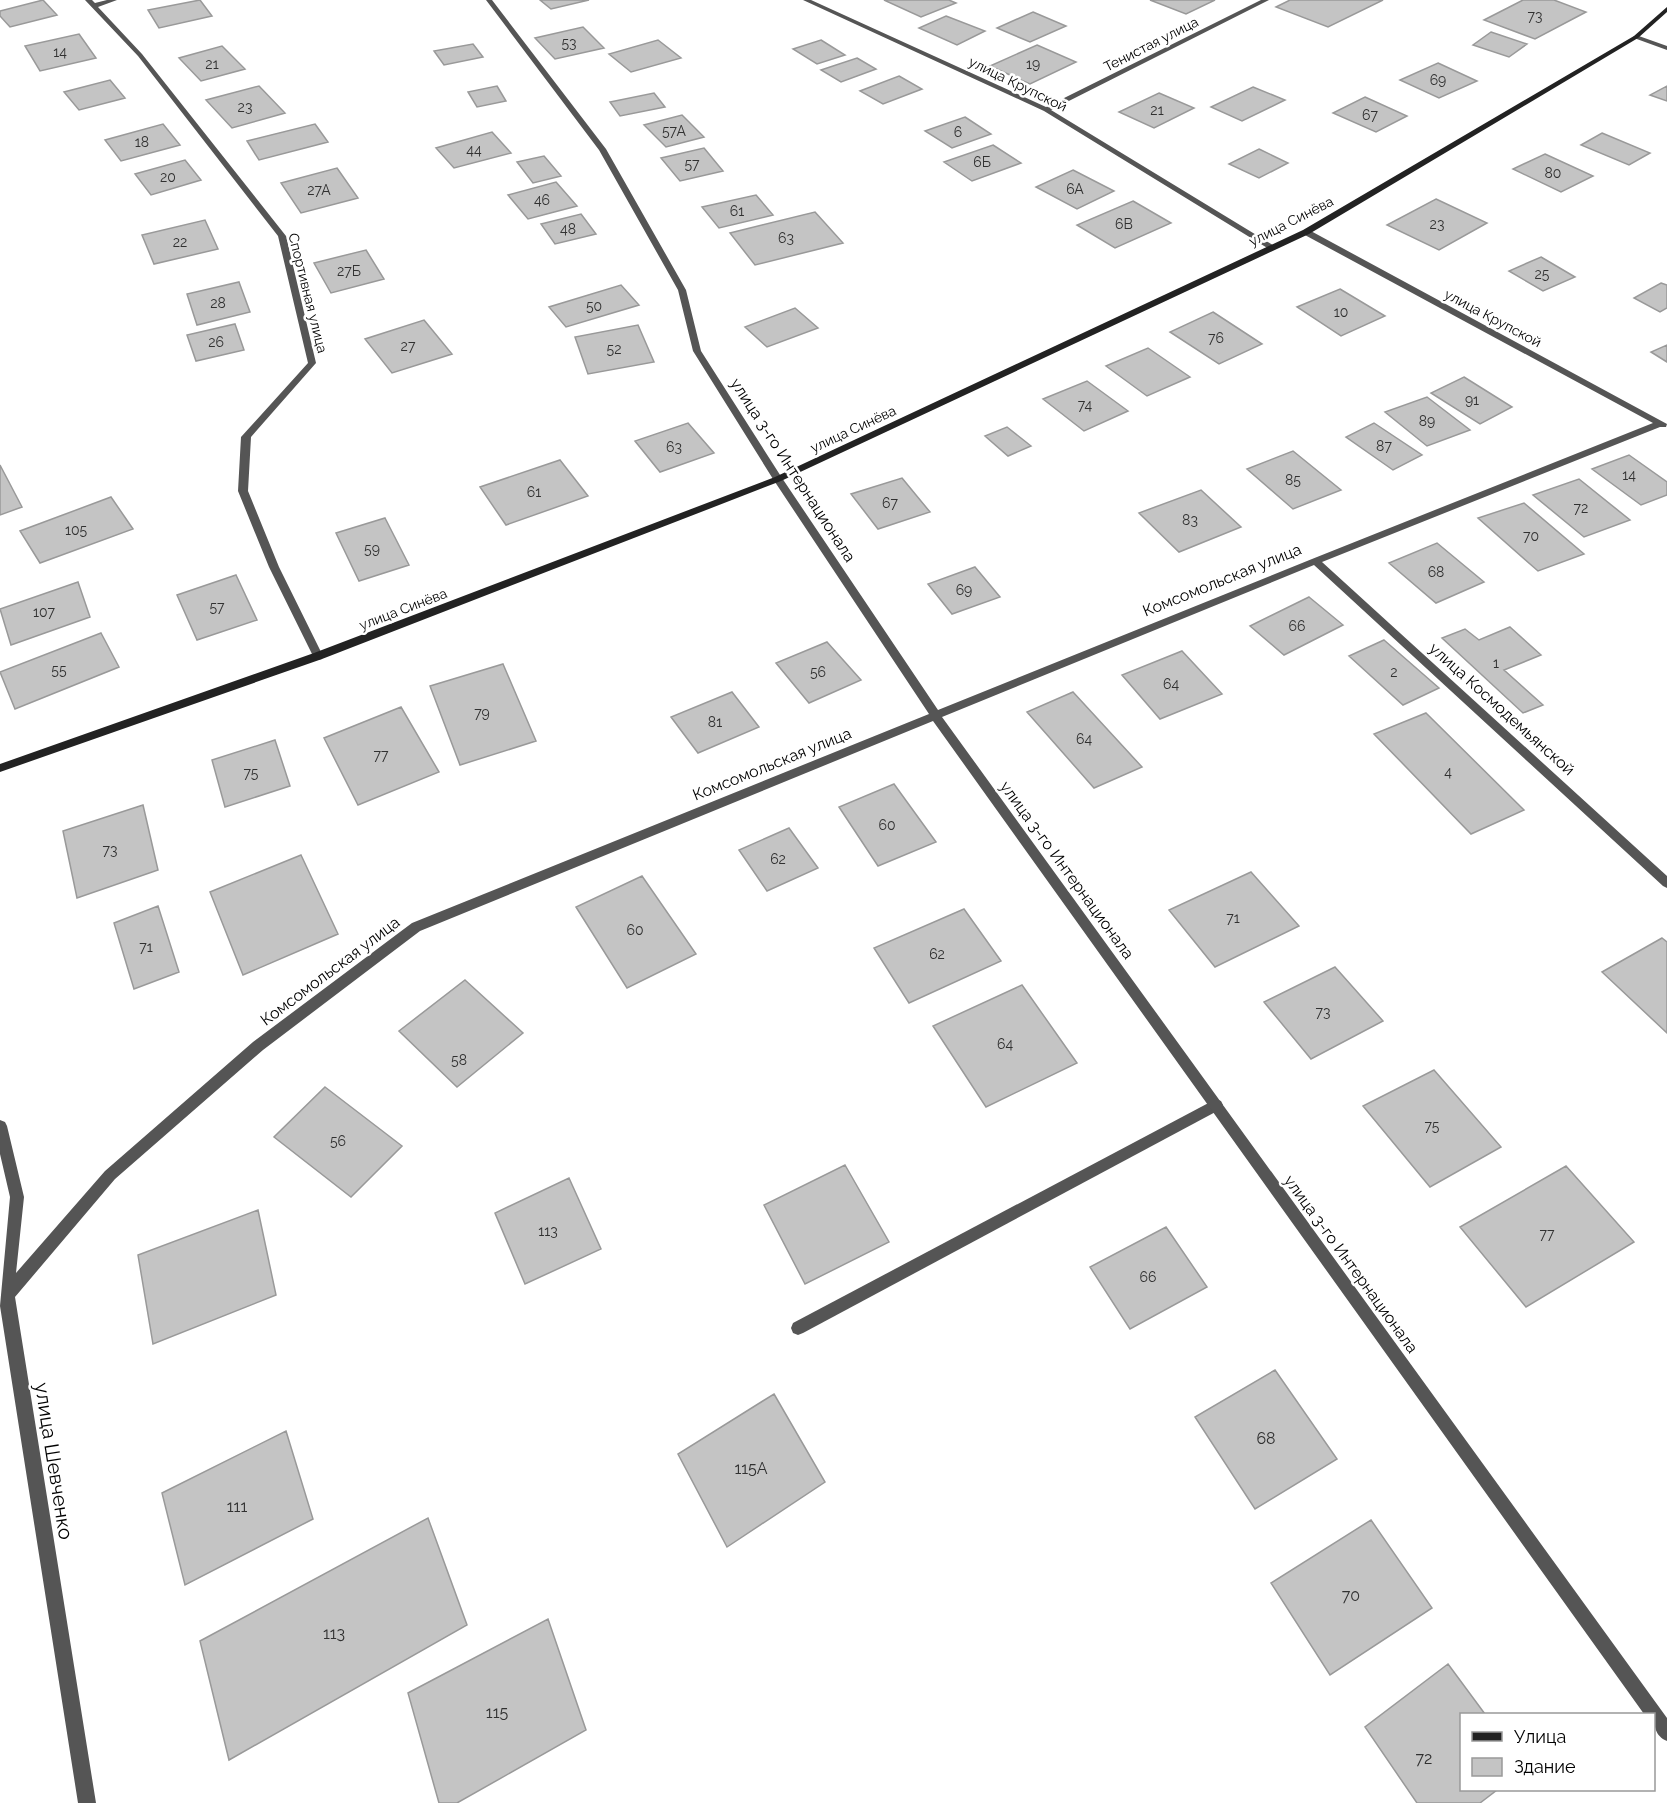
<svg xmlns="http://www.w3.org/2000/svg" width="1667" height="1803" font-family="Raleway,sans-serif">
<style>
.building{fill:#c4c4c4;stroke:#999;stroke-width:1.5}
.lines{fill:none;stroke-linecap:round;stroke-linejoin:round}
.service{fill:#555;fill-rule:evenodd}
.minor{fill:#555;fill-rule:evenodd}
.secondary{fill:#222;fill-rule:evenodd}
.labels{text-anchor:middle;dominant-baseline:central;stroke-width:5;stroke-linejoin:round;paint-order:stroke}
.number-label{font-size:14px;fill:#313131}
.far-street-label{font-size:14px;fill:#000;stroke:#fff}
.street-label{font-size:16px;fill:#000;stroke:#fff}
.near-number-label{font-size:16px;fill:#313131}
.near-street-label{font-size:20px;fill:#000;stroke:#fff}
</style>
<rect width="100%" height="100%" fill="#fff"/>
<path class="building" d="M43,0l14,15 -47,12 -10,-11v-5z
M200,0l12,16 -53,12 -11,-18z
M540,0h49l-38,9z
M884,0h65l7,3 -35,14z
M1150,0h65l-29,14z
M1290,0h93l-55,27 -52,-20z
M1523,0h31l32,12 -51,27 -51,-19z
M1033,12l33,14 -36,16 -33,-14z
M946,16l39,15 -28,14 -38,-17z
M583,27l21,21 -49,11 -20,-21z
M1491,32l36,12 -18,13 -36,-12z
M79,34l17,24 -56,13 -15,-25z
M658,40l23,18 -50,14 -22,-18z
M821,40l24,15 -28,9 -24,-15z
M473,44l10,13 -39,8 -10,-14z
M1037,45l39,17 -46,22 -40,-18z
M222,46l23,23 -44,12 -22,-23z
M857,58l19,11 -35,13 -20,-12z
M1438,63l39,18 -38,17 -39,-18z
M899,76l23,13 -39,15 -23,-13z
M110,80l15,18 -46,12 -15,-18z
M259,86l26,27 -53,15 -26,-28z
M497,86l9,15 -29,6 -9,-15z
M1667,86v15l-17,-6z
M1253,87l32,13 -43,21 -31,-14z
M654,93l11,14 -45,9 -10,-14z
M1159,93l35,15 -40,20 -35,-16z
M1365,97l42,19 -31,16 -43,-19z
M682,115l22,22 -38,10 -22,-22z
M965,117l26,17 -39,14 -27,-17z
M163,124l17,21 -59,16 -16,-21z
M315,124l13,18 -69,18 -12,-19z
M492,132l19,21 -57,15 -18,-20z
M1602,133l48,20 -21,12 -48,-20z
M993,145l28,18 -49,18 -28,-19z
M704,148l19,23 -43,10 -19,-23z
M1259,149l29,14 -29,15 -30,-14z
M1545,154l48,22 -32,16 -48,-23z
M544,156l17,20 -28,7 -16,-21z
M185,160l16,20 -50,15 -16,-21z
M337,168l21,30 -57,15 -20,-30z
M1073,170l41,21 -37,18 -41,-22z
M556,182l21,24 -49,13 -20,-24z
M756,195l17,20 -54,13 -17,-21z
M1436,199l51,24 -48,27 -52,-25z
M1133,201l38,22 -56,25 -38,-23z
M815,212l28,31 -88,22 -25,-32z
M581,214l15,20 -41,10 -14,-20z
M205,220l13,29 -64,15 -12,-29z
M366,250l18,29 -53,14 -17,-30z
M1541,257l34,20 -32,14 -34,-20z
M239,282l11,30 -53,13 -10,-31z
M1661,283l6,2v23l-7,4 -26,-14z
M621,285l18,20 -73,22 -17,-20z
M1340,289l45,27 -44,20 -44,-29z
M795,308l23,20 -51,19 -22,-20z
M1213,312l49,32 -43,20 -49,-32z
M424,320l28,34 -60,19 -27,-34z
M235,324l9,26 -48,11 -9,-26z
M638,325l16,37 -66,12 -13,-37z
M1667,345v17l-16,-10z
M1148,348l42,29 -43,19 -41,-30z
M1464,377l48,30 -32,17 -49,-31z
M1087,381l41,30 -44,20 -41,-32z
M1427,397l43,33 -43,16 -42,-34z
M688,423l26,30 -54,19 -25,-31z
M1374,423l48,32 -29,15 -47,-33z
M1007,427l24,19 -23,10 -23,-20z
M1293,451l48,39 -48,19 -46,-40z
M1629,455l38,27v13l-26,10 -49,-36z
M560,460l28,36 -82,29 -26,-38z
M0,465l22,42 -22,8z
M902,478l28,34 -52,17 -27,-35z
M1579,479l51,41 -46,17 -51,-42z
M1201,490l40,37 -62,25 -40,-39z
M111,497l22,32 -93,34 -20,-32z
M1524,503l60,51 -46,17 -60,-53z
M385,518l24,47 -50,16 -23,-48z
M1437,543l47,39 -48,21 -47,-40z
M975,567l25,30 -48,17 -24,-30z
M236,575l21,45 -60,20 -20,-45z
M78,582l12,35 -79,28 -11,-36z
M1309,597l34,28 -59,30 -34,-29z
M1510,627l31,28 -37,15 39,35 -20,8 -81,-75 23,-9 14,11z
M101,633l18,34 -104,42 -15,-37z
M1384,640l55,48 -36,17 -54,-49z
M827,642l34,38 -52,23 -33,-40z
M1182,651l40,43 -62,25 -38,-44z
M503,664l33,77 -76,24 -30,-79z
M732,692l27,35 -61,26 -27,-36z
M1073,692l69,75 -48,21 -67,-76z
M401,707l38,65 -81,33 -34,-67z
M1426,713l98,97 -53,24 -97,-100z
M275,740l15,46 -65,21 -13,-47z
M894,784l42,58 -58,24 -39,-59z
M143,805l15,65 -81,28 -14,-67z
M789,828l29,40 -51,23 -28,-41z
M301,855l37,79 -95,41 -33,-83z
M1251,872l48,54 -84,41 -46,-57z
M642,876l54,78 -69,34 -51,-81z
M158,906l21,66 -45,17 -20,-66z
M964,909l37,52 -92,42 -35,-55z
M1662,938l5,4v91l-65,-61z
M1335,967l48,54 -72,38 -47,-57z
M465,980l58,53 -66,54 -58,-56z
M1022,985l55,78 -91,44 -53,-81z
M1434,1070l67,77 -71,40 -67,-81z
M325,1087l77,59 -51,51 -77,-60z
M845,1165l44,77 -84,42 -41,-79z
M1566,1166l68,76 -108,65 -66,-80z
M569,1178l32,71 -76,35 -30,-71z
M258,1210l18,85 -123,49 -15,-89z
M1166,1227l41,60 -77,42 -40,-62z
M1275,1370l62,89 -82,50 -60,-92z
M774,1394l51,88 -98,65 -49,-93z
M286,1431l27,88 -128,66 -23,-92z
M428,1518l39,107 -238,135 -29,-119z
M1371,1520l61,88 -102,67 -59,-92z
M548,1619l38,111 -129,73h-18l-31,-110z
M1448,1664l37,50h-23v76h35l-17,13h-63l-52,-76z"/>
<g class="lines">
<path class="service" d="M1216,1099l5,2 2,4 -2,4 -418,224 -5,2 -5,-2 -2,-5 2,-5z"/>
<path class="minor" d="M85,0h7l3,3 12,-3h10l-19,7 44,47 144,182 30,127 -65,74 -3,54 31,76 44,89 -1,3 -4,1 -5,-4 -44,-89 -31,-76 3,-54 67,-74 -30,-127 -140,-180z
M486,0h6l114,149 80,141 15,61 81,127 156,232 374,-151 341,-136 -350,-189v-4h6l358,194 -1,3h-6l-338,135 345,314v12l-4,-2 -349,-321 -372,152 725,1001v23c-12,-5 -13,-15 -13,-27h-10l-711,-993 -513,210 -157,119 -148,129 -100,118 81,506h-18l-78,-497 10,-109 -10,-43v-34l5,2 2,4 17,71 -8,76 89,-102 148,-129 159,-119 517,-209 -156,-235 -80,-128 -15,-61 -79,-140z
M803,0h8l235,107 215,-107h8l-218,110 225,137 -7,2 -225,-138z
M1636,35l31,11v4l-33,-12 -1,-1z"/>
<path class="secondary" d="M1667,7v5l-29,26 -329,196 -528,247 -459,178 -322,113v-8l314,-111 461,-176 528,-247 331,-194z"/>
</g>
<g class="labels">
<g class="number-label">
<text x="1535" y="16">73</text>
<text x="569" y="43">53</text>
<text x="60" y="52">14</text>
<text x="212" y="64">21</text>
<text x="1033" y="64">19</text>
<text x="1438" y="80">69</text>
<text x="245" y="107">23</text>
<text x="1157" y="110">21</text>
<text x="1370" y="115">67</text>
<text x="674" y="131">57А</text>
<text x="958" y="132">6</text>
<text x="142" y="142">18</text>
<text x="474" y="150">44</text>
<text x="982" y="162">6Б</text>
<text x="692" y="164">57</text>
<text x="1553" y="173">80</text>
<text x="168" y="177">20</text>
<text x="1075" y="189">6А</text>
<text x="319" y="190">27А</text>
<text x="542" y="200">46</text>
<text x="737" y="211">61</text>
<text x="1124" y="224">6В</text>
<text x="1437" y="224">23</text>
<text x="568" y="229">48</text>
<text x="786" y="238">63</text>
<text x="180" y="242">22</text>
<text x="349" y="271">27Б</text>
<text x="1542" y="274">25</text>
<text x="218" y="303">28</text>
<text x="594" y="306">50</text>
<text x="1341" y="312">10</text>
<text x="1216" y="338">76</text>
<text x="216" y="342">26</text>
<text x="408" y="346">27</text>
<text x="614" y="349">52</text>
<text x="1472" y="400">91</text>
<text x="1085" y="405">74</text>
<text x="1427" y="421">89</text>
<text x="1384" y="446">87</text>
<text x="674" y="447">63</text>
<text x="1629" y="475">14</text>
<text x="1293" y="480">85</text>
<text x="534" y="492">61</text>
<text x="890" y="503">67</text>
<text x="1581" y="508">72</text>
<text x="1190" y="520">83</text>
<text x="76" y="530">105</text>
<text x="1531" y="536">70</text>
<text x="372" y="549">59</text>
<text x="1436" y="572">68</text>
<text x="964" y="590">69</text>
<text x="217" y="607">57</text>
<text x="44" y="612">107</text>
<text x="1297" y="626">66</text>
<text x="1496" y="663">1</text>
<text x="59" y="670">55</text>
<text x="818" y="672">56</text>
<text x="1394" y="672">2</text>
<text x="1171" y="684">64</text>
<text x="482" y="713">79</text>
<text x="715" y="722">81</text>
<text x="1084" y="739">64</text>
<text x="381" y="755">77</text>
<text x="1448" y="772">4</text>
<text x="251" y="773">75</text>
<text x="887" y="825">60</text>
<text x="110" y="850">73</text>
<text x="778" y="859">62</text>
<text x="1233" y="918">71</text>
<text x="635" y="930">60</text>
<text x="146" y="947">71</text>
<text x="937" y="954">62</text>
<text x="1323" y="1012">73</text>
<text x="1005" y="1044">64</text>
<text x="459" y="1060">58</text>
<text x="1432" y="1126">75</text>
<text x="338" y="1141">56</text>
<text x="548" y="1231">113</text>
<text x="1547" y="1234">77</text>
<text x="1148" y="1277">66</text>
</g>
<g class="far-street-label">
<text transform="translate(1151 44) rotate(-27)">Тенистая улица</text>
<text transform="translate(1018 84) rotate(26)">улица Крупской</text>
<text transform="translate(1291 221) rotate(-27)">улица Синёва</text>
<text transform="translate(308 293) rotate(76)">Спортивная улица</text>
<text transform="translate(1493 318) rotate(28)">улица Крупской</text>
<text transform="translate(853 429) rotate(-25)">улица Синёва</text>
<text transform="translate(403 609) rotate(-21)">улица Синёва</text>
</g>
<g class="street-label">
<text transform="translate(793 470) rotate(57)">улица 3-го Интернационала</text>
<text transform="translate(1222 580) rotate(-22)">Комсомольская улица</text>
<text transform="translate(1502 709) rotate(42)">улица Космодемьянской</text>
<text transform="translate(772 764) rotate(-22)">Комсомольская улица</text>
<text transform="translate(1067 870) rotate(54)">улица 3-го Интернационала</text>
<text transform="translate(330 971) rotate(-37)">Комсомольская улица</text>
<text transform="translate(1351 1264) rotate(54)">улица 3-го Интернационала</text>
</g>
<g class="near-number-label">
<text x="1266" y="1438">68</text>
<text x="751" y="1468">115А</text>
<text x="237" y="1506">111</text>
<text x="1351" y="1595">70</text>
<text x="334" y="1633">113</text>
<text x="497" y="1712">115</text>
<text x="1424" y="1758">72</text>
</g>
<g class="near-street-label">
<text transform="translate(54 1461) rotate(81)">улица Шевченко</text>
</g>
</g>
<rect x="1460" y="1713" width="195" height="78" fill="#ffffff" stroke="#999999" stroke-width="1.5"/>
<rect x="1472" y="1732" width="30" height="9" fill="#222222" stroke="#999999" stroke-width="1.5"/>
<text x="1514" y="1743" font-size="18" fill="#000000">Улица</text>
<rect x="1472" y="1758" width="30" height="18" fill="#c4c4c4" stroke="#999999" stroke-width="1.5"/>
<text x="1514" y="1773" font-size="18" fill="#000000">Здание</text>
</svg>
